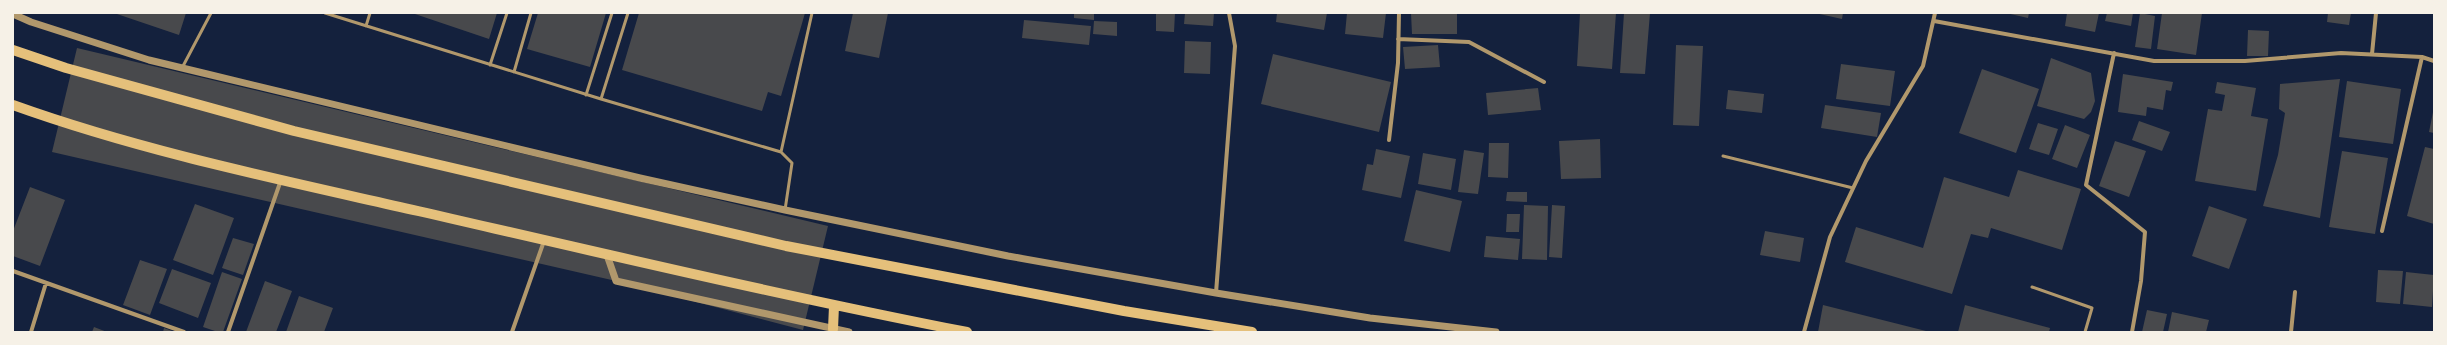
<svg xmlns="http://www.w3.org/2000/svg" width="2447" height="345" font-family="'PT Sans',sans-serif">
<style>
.building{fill:#48494c}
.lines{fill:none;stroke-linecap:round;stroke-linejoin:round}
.service{stroke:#b1986c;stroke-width:3}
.minor{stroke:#b1986c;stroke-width:4}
.tertiary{stroke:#b1986c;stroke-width:7}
.primary{stroke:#e5c07b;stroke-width:10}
</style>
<rect width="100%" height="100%" fill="#14213d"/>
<path class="building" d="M114,13h72l-7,22z
M412,13h85l-8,26z
M538,13h68l-16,54 -63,-18z
M639,13h166l-24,83 -13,-4 -6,19 -140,-41z
M853,13h35l-9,45 -34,-7z
M1074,13h20v7l-20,-2z
M1156,13h19l-1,19 -18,-1z
M1185,13h29l-1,13 -29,-2z
M1277,13h50l-3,17 -48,-8z
M1347,13h39l-3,25 -38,-4z
M1411,13h46v21h-45z
M1580,13h36l-4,56 -35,-3z
M1624,13h26l-5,61 -25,-1z
M1815,13h28l-1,6z
M2006,13h23l-1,5z
M2067,13h32l-4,19 -30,-6z
M2107,13h26l-2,13 -26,-5z
M2140,13l15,3 -4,33 -16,-2z
M2162,13h40l-6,42 -39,-6z
M2328,13h23l-2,12 -22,-3z
M1024,20l67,6 -2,19 -67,-7z
M1094,21l23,1v14l-24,-2z
M2248,30l21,1 -1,25h-21z
M1185,41l26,1 -1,32 -26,-1z
M1438,45l2,22 -35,2 -2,-22z
M1676,45l27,1 -4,80 -26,-1z
M77,48l751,178 -25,104 -187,-49 -564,-129z
M1273,54l118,28 -12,50 -118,-28z
M2051,58l40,15 4,28 -4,11 -7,7 -47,-13z
M1841,64l54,7 -5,35 -54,-7z
M1982,69l57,20 -23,64 -57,-20z
M2123,74l50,8 -2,9 -5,-1 -3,20 -16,-3 -1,9 -28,-4z
M2340,79l-20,139 -57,-12 15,-51 7,-42 -6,-4 1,-25z
M2347,81l54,8 -8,55 -54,-7z
M2217,82l39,6 -5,28 17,3 -12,72 -61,-10 13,-72 14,2 3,-16 -10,-2z
M1538,88l3,22 -53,5 -2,-22z
M1728,90l36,4 -2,19 -36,-4z
M1825,105l56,8 -4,24 -56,-9z
M2433,112h1v21l-5,-1z
M2139,121l31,11 -8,19 -30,-11z
M2038,123l20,6 -9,26 -20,-6z
M2065,125l25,10 -13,33 -25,-9z
M1600,139l1,39 -40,1 -2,-38z
M2115,141l31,10 -17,46 -30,-11z
M1489,143h20l-1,35 -20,-1z
M2425,147l9,2v75l-27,-8z
M1376,149l34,7 -9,42 -39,-8 5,-26 6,1z
M1464,150l20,3 -6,41 -20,-2z
M2342,151l46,7 -13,76 -46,-7z
M1423,153l33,6 -5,31 -33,-6z
M2018,170l63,19 -19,61 -71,-22 -3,10 -17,-4 -19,60 -107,-32 11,-35 67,21 21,-71 65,20z
M30,187l35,13 -25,66 -27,-10v-25z
M1416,190l46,11 -12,51 -46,-11z
M1507,192h20v10l-21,-1z
M195,204l39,14 -21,57 -40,-15z
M1524,205l24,1 -1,54 -25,-1z
M1552,205l13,1 -3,52 -13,-1z
M2209,206l38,13 -18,50 -37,-13z
M1507,214h13l-1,18h-13z
M1765,231l39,7 -4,24 -40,-7z
M1486,236l34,3 -2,21 -34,-3z
M233,238l21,6 -11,31 -21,-7z
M140,260l27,9 -17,46 -27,-10z
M172,269l39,14 -13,35 -39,-15z
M2378,270l25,1 -3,33 -24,-2z
M222,272l20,7 -19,53h-5l-15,-5z
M2406,272l28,3 -2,32 -29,-3z
M265,281l27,10 -16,41h-30z
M299,296l34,12 -9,24h-38z
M1823,305l103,26v1h-108z
M1965,305l85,23 -1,4h-91z
M2147,310l20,4 -4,18h-21z
M2172,312l37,8 -3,12h-38z
M94,327l13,5h-15z
M164,328l11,4h-12z"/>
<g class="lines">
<path class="service" d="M325,13l276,86 180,53 11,11 -7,47
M366,26l4,-13
M490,65l17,-52
M182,68l29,-55
M514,72l17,-59
M586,95l26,-82
M601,99l27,-86
M781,152l31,-139
M1723,156l130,32
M2032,287l60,21 -7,24"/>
<path class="minor" d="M1934,21l220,40h91l96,-8 81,4 12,4
M1398,39l71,3 75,40
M2114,53l-28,132 59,47 -4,49 -9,51
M2372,54l4,-41
M1389,140l9,-77 1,-50
M2382,231l40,-174
M13,271l171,61
M1216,293l19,-247 -6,-33
M31,332l15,-49
M228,332l53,-152
M512,332l32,-91
M1804,332l26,-95 36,-76 57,-95 12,-53
M2291,332l4,-40"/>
<path class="tertiary" d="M13,14l18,8 118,38 54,13 437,105 145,32 223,46 208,37 154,25 126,14
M607,255l9,26 233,51"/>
<path class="primary" d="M13,50l53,18 228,63 492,115 338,65 128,21
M13,105c131,47 269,75 405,106 183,42 365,85 549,121
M833,329l1,-23"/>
</g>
<rect width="2447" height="345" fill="none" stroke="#f6f1e7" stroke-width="28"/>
</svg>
